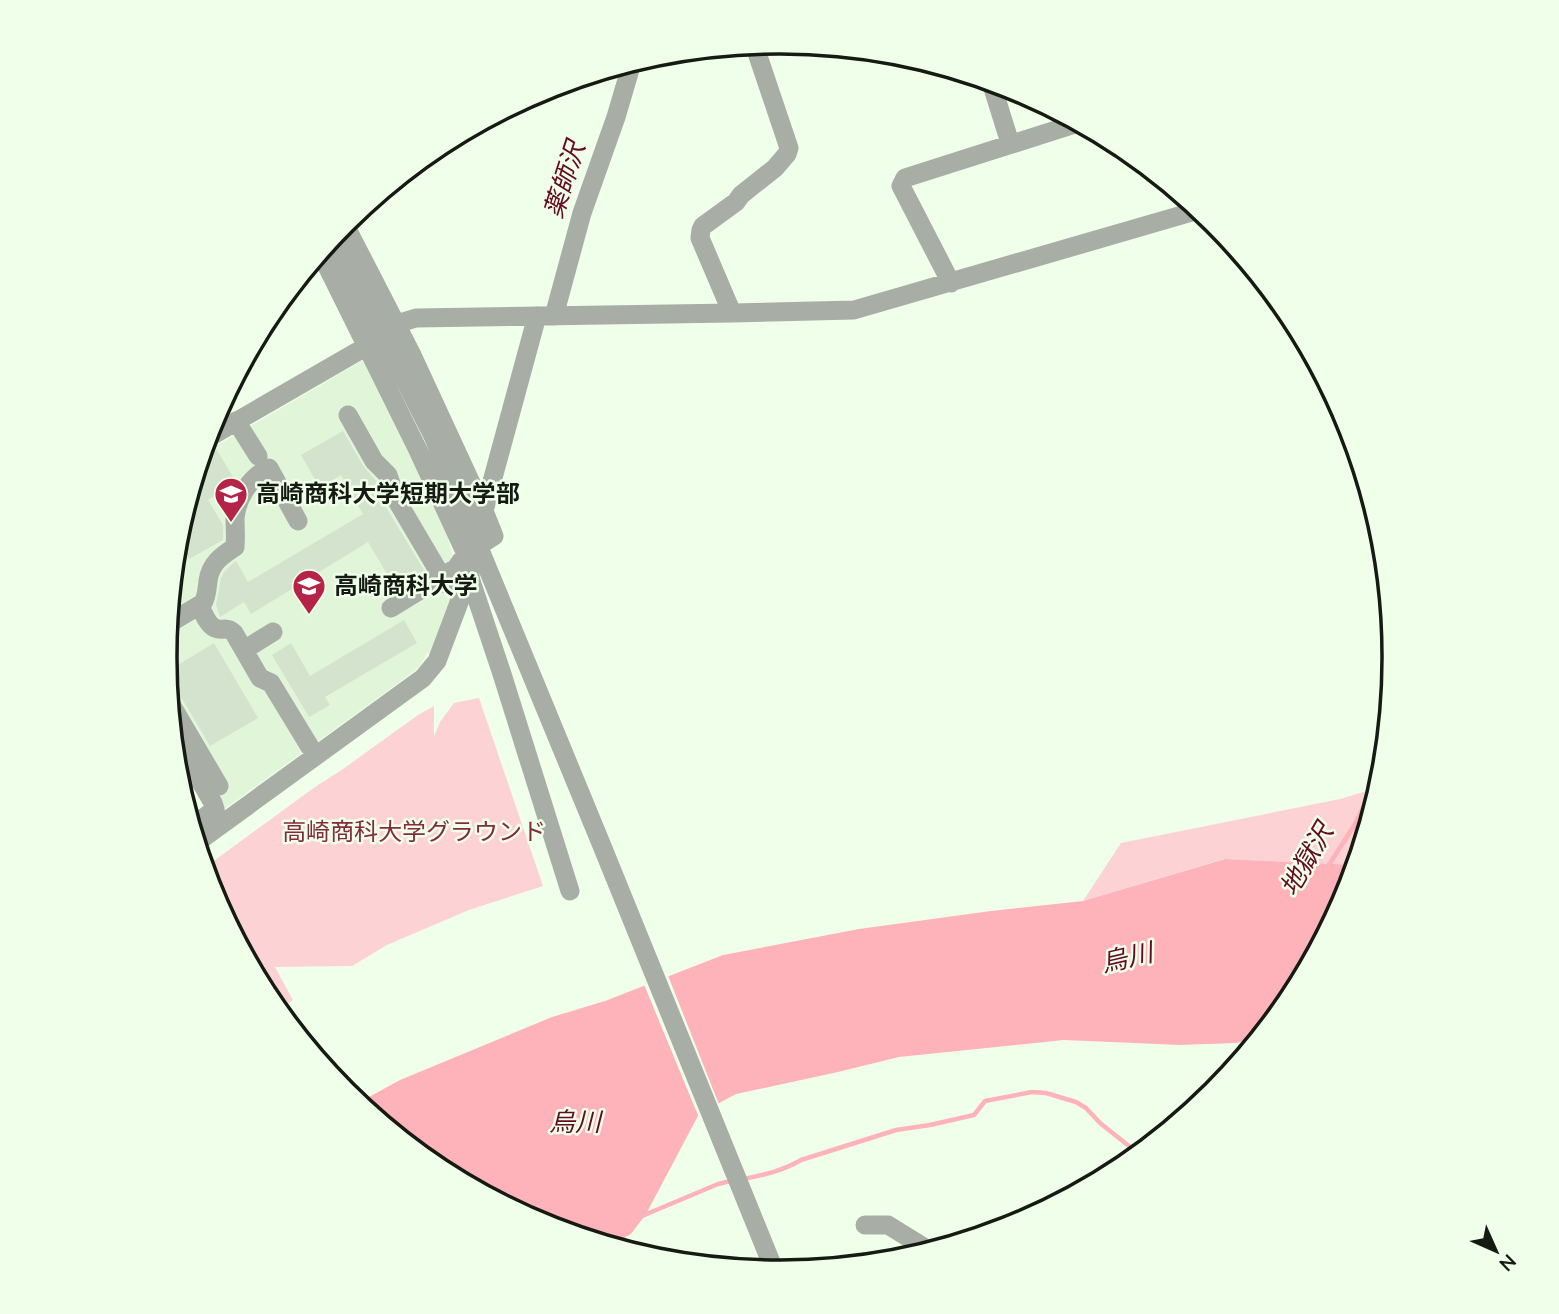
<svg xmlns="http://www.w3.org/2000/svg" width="1559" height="1314" font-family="'Nunito Sans','Noto Sans JP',sans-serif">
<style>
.built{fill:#e1f5d9}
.green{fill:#fdd2d5}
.water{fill:#feb2b9}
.pier{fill:#f0ffea}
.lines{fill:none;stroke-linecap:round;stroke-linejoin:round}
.stream{stroke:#feb2b9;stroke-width:4.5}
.building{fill:#d4e3ce}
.minor{stroke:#a8aea6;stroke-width:19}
.labels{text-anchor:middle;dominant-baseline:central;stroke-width:5;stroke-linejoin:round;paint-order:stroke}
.poi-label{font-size:24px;font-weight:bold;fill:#151a13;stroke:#f0ffea;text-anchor:start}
.park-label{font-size:24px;fill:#822b3b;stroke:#f0ffea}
.water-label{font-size:26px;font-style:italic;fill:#630b22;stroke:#f0ffea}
.rim{fill:none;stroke:#151a13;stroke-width:3.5}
</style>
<rect width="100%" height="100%" fill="#f0ffea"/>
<path class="built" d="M365,359l73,139 20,79 6,2 -29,77 -8,-3 -7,13 -12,10 -185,134 -53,-93 -5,-60 11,-120 25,-82z"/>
<path class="green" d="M479,698l64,188 -74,24 -82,35 -35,21 -77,1 18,33 -15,11 -10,-13 -57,-106 -7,-24 111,-81 28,-18 75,-54 16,-9v30l6,-14 14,-19z
M1380,787l-24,78 -132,-6 -141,42 38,-58 219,-44z"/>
<path class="water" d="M1225,859l131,6 -8,28 -57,106 -32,38 -23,6 -56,2 -116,-5 -165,17 -61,15 -102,22 -37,20 -53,100 -15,20 -21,11 -66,-20 -106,-57 -80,-65 42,-23 152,-63 53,-16 118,-46 136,-26 132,-18 92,-10z"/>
<path class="pier" d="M667,973l53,134 -18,10 -2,3 -57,-138z"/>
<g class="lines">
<path class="stream" d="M1327,868l28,-44 28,-56
M743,1179c21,-4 39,-8 58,-19l95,-30 34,-5 44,-10 11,-14 47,-9 14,1 30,9 10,6 14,15 39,31
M642,1216l76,-32 13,-3"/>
</g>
<path class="building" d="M343,431l21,36 13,15 9,25 39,65 -29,17 -28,-47 -117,72 -7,-12 -24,15 -4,-12 5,-27 3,-6 9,-9 3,-2 12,21 115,-68 -22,-39 -21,13 -19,-33z
M217,450l19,32 -28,18 15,25v15l-34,19 -12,-23 23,-75z
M404,620l13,23 -92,54 5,8 -21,12 -37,-62 19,-12 19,33z
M214,643l44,75 -48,28 -30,-51 -8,-6 -5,-8 -1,-9z"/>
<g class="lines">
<path class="minor" d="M991,82l19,61
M344,223l67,130 73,158 10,25 -28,18 -10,14 -65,40
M332,237l101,199 167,405 175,431
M320,252l97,196 49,106 5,27 31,93 68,217
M951,283l-50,-97 4,-8 173,-55
M732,313l-32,-75 1,-8 2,-4 33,-24 5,-7 34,-27 12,-14 2,-6 -32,-95 -4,-8
M554,316l28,-103 34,-96 13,-44 2,-11
M348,415l26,46 14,14 9,26 49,83
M236,421l22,35
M206,439l168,-97 29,-20 13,-4 316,-5 122,-3 345,-100
M484,511l53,-195
M200,606c3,7 8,19 15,22 9,4 10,-3 19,5l26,45 11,5 39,64
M168,624l35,-21c4,-7 4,-14 5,-22 2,-17 13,-25 27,-34 1,-10 0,-19 0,-29 2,-20 15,-41 34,-50l29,53
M244,650l29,-18
M169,701l50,85
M172,732l41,71 2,6 -23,18
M196,843l227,-165 14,-17 26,-69 3,-7 5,-4
M865,1225h23l42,26"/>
</g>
<defs>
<symbol id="university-pin" viewBox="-11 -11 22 30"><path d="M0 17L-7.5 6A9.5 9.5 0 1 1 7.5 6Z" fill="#b52448" stroke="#f0ffea"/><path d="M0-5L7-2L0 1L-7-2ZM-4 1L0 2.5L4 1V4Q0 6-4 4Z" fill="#fff"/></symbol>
</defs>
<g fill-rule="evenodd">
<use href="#university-pin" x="212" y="475" width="38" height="52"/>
<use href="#university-pin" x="290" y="567" width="38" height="52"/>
</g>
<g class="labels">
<g class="poi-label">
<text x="256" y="494">高崎商科大学短期大学部</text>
<text x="334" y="586">高崎商科大学</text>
</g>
<g class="park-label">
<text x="414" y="832">高崎商科大学グラウンド</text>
</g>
<g class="water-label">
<text transform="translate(565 180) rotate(-72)">薬師沢</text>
<text transform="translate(1307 860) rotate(-60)">地獄沢</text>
<text transform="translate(1127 958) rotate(-13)">烏川</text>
<text x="575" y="1122">烏川</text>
</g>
</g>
<path d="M0 0H1559V1314H0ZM779 54H780A602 602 0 0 1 1382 656V658A602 602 0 0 1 780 1260H779A602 602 0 0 1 177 658V656A602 602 0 0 1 779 54Z" fill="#f0ffea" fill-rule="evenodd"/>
<path class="rim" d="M779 54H780A602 602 0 0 1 1382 656V658A602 602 0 0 1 780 1260H779A602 602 0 0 1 177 658V656A602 602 0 0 1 779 54Z"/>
<g transform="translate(1496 1251) rotate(135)" stroke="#f0ffea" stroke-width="5" paint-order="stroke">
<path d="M0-5L12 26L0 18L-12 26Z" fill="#151a13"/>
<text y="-10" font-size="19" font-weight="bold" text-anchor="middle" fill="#151a13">N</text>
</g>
</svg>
